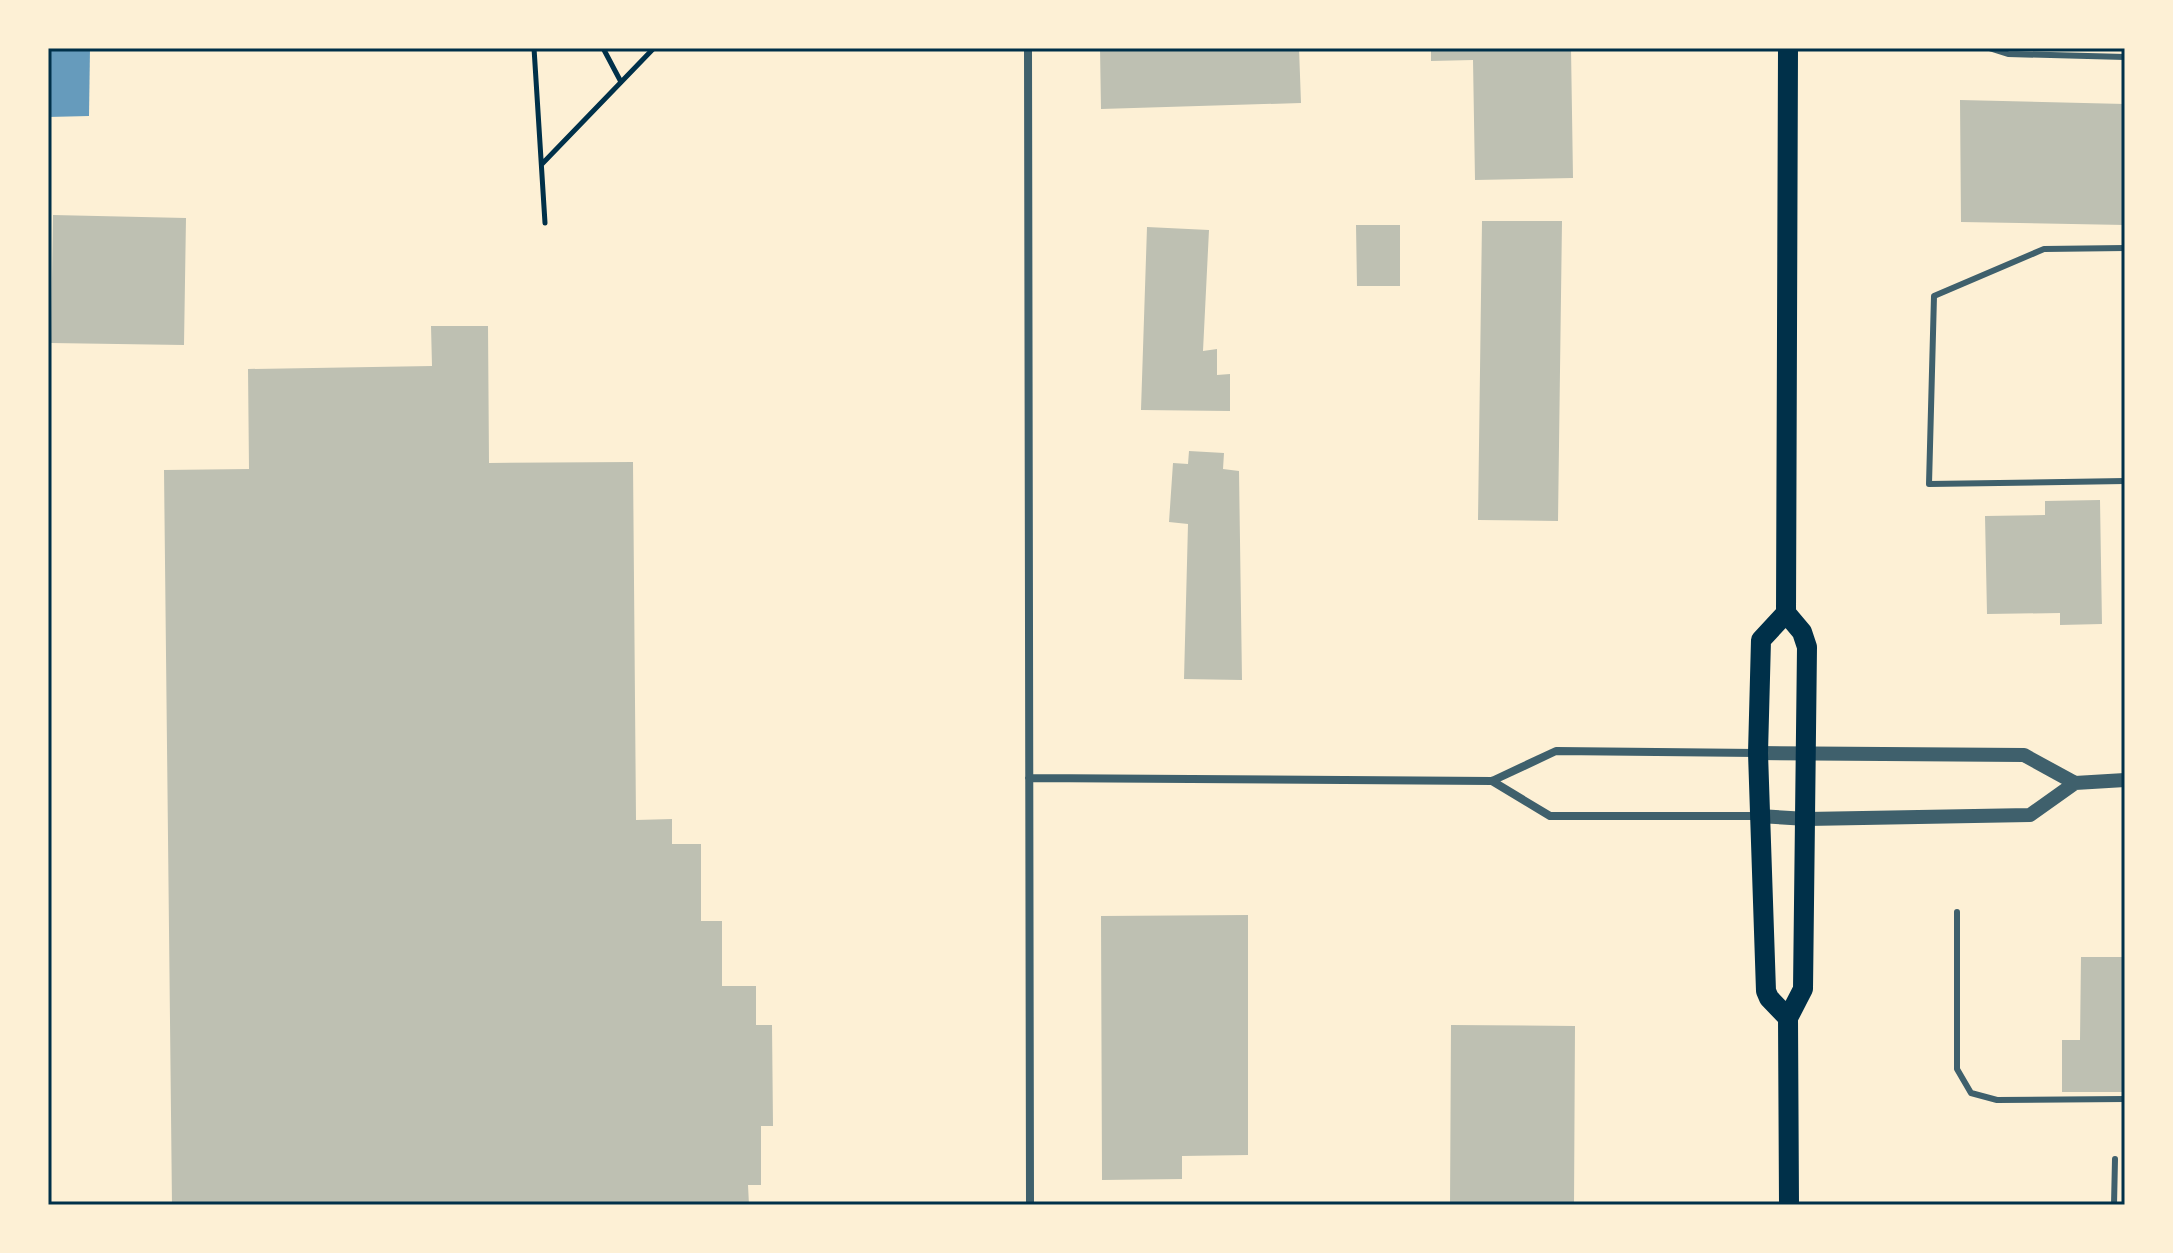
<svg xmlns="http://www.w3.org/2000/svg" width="2173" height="1253" font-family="'Varela Round',sans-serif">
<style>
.water{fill:#669bbc}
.building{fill:#bec0b2}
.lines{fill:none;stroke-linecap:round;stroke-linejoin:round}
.path{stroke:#003049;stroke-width:5}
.service{stroke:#3f606c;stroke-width:6}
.minor{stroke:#3f606c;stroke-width:8}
.tertiary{stroke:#3f606c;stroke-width:14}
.primary{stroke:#003049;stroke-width:20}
.neatline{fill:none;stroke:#003049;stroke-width:3}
</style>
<rect width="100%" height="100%" fill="#fdf0d5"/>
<path class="water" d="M48,48h42l-1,68 -41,1z"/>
<path class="building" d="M1100,48h199l2,55 -200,6z
M1431,48h140l2,130 -98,2 -2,-120 -42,1z
M1960,100l165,4v121l-164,-3z
M53,215l133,3 -2,127 -133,-2z
M1482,221h80l-4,300 -80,-1z
M1356,225h44v61h-43z
M1147,227l62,3 -6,121 14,-2v26l13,-1v37l-89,-1z
M431,326h57l1,137 144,-1 3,358 36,-1v25h29v77h21v65h34v39h16l1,101h-12v59h-13l1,20h-577l-8,-735 85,-1 -1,-100 184,-3z
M1189,451l35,2 -1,16 16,2 3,209 -58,-1 4,-155 -19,-2 4,-59 15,1z
M2100,500l2,124 -42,1v-12l-73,1 -2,-98 60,-1v-14z
M1248,915v240l-66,1v23l-80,1 -1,-264z
M2081,957h44v135h-63v-52h18z
M1451,1025l124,1 -1,179h-124z"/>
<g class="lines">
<path class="path" d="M534,48l11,175
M603,48l18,34
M542,164l112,-116"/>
<path class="service" d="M1989,48l19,6 117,3
M2125,248l-81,1 -110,47 -5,188 196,-3
M1957,912v157l14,24 26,7 128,-1
M2114,1205l1,-46"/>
<path class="minor" d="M1028,48l2,1157
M1029,778l463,3 64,-30 201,2
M1492,781l58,35h207"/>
<path class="tertiary" d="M1758,753l266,2 51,28
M1759,816l48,3 223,-4 45,-32 50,-3"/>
<path class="primary" d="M1788,48l-2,565 16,19 5,15 -4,342 -15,29 1,187
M1786,613l-25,27 -3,113 8,238 3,7 19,20"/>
</g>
<rect width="2173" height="1253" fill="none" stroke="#fdf0d5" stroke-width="100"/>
<rect x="50" y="50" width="2073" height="1153" class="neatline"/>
</svg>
